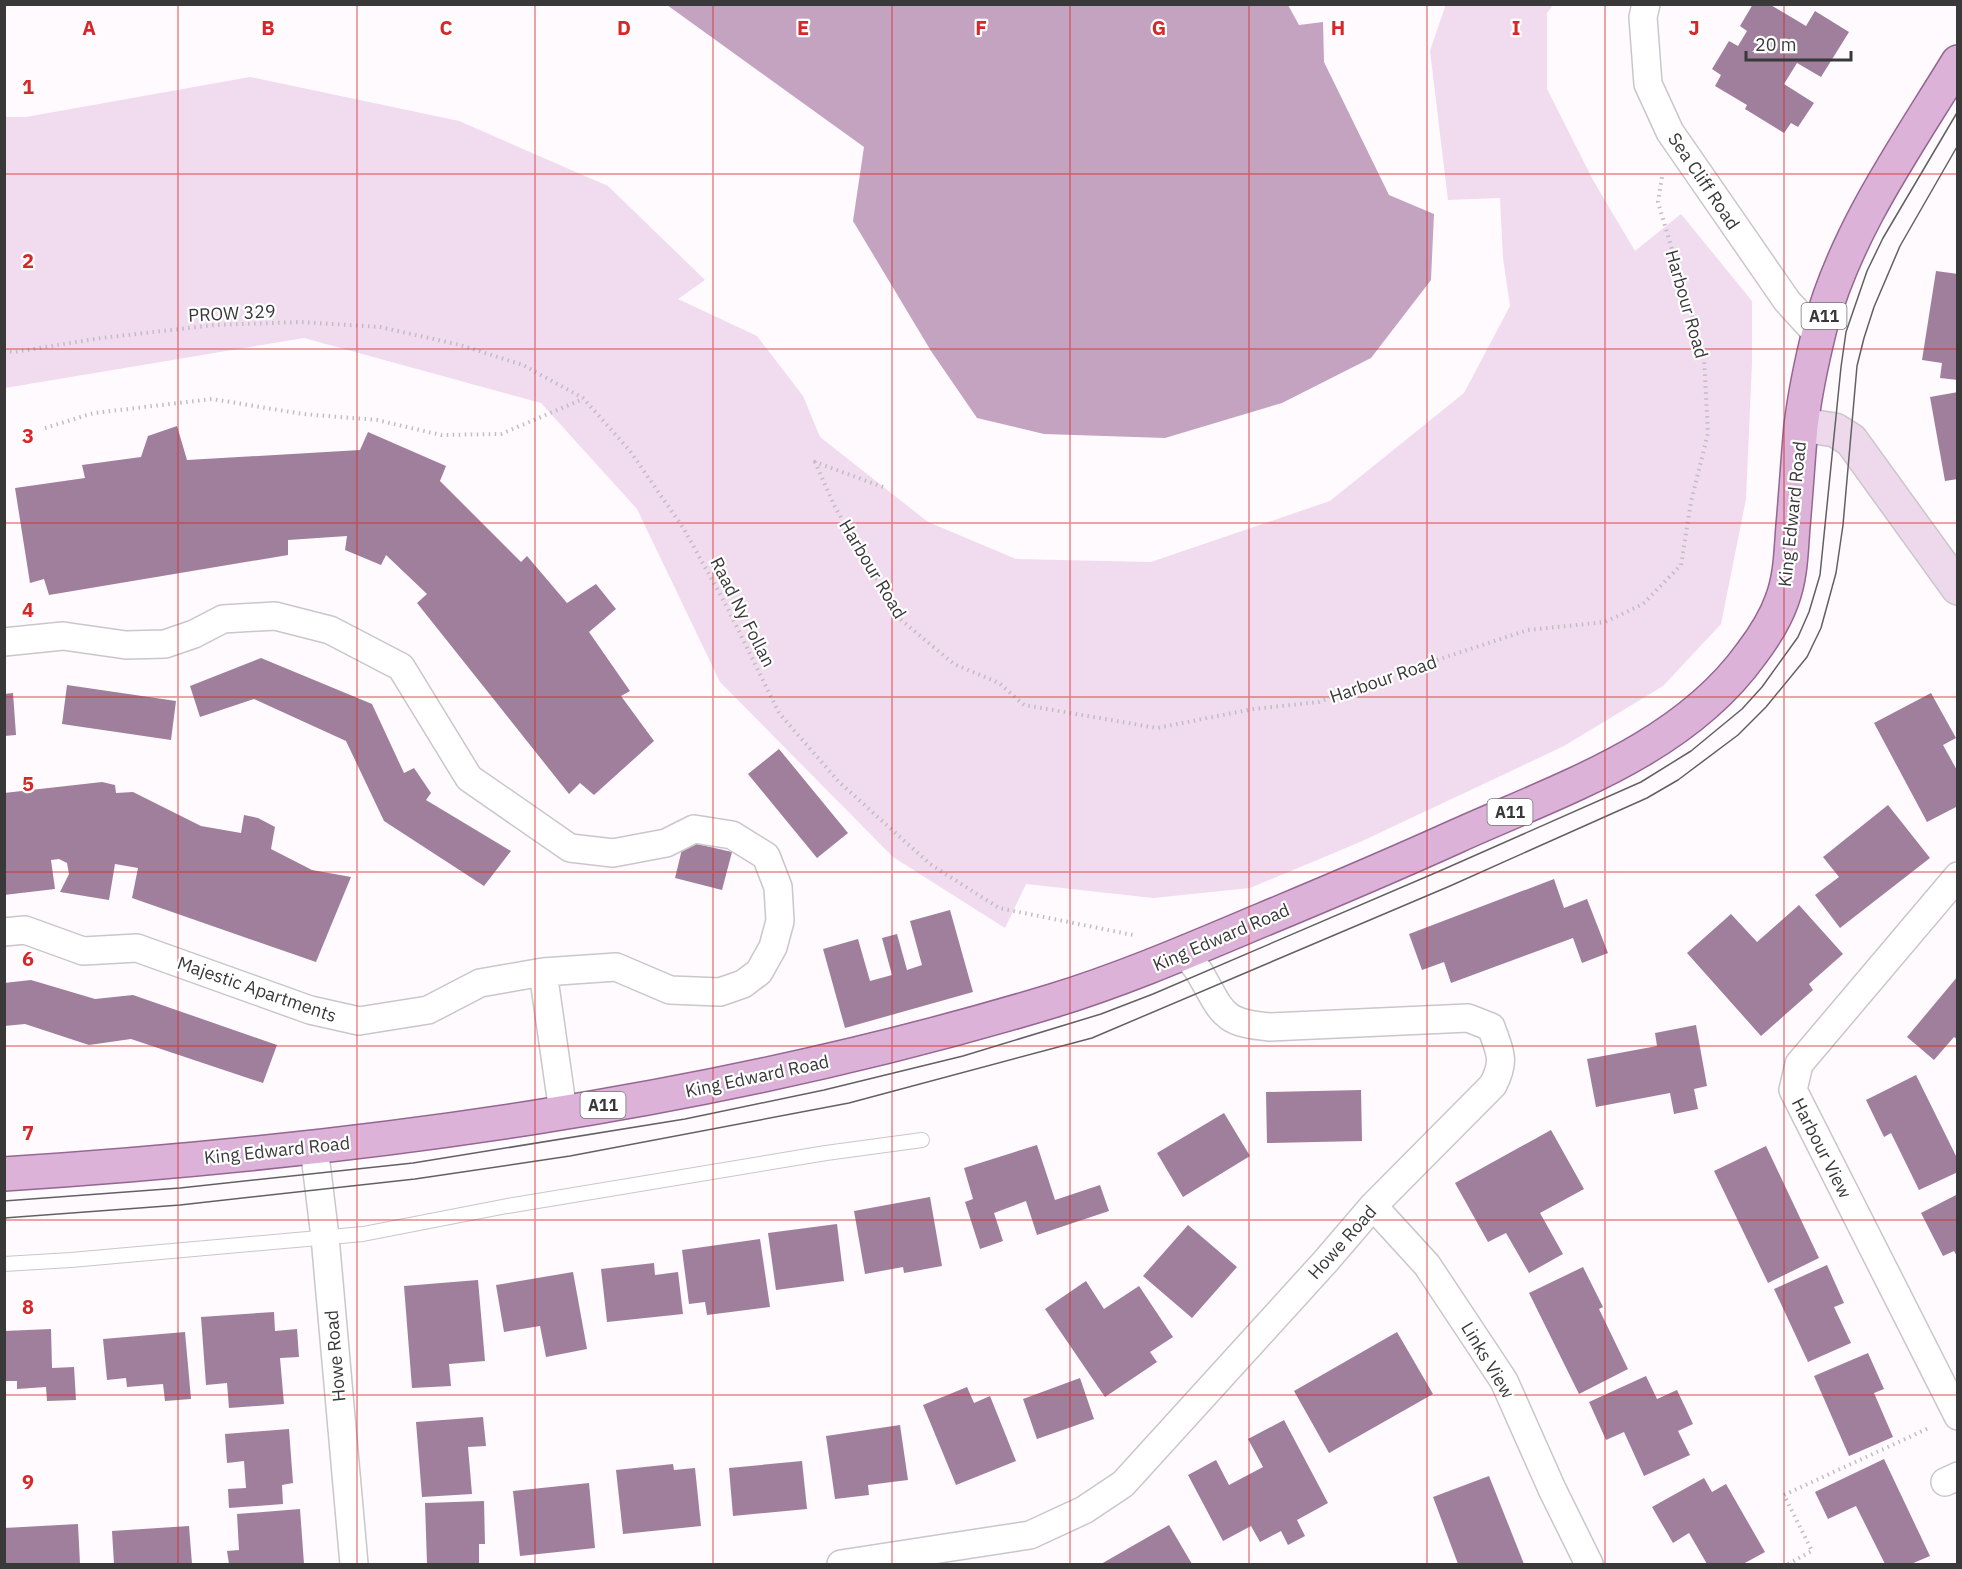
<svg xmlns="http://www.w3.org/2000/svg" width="1962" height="1569" font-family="'IBM Plex Sans',sans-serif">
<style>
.green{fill:#f1dbef}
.water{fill:#c4a3c1}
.building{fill:#9f7f9b}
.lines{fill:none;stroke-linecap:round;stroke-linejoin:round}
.lane-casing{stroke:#cac6ca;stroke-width:16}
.street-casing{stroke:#cac6ca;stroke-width:30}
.secondary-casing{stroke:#cac6ca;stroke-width:36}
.primary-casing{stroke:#956691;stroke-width:36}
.path{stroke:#c1bec1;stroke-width:4;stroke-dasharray:1.5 4.5;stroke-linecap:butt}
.lane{stroke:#fff;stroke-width:14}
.street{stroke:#fff;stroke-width:27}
.secondary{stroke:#eed8ec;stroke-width:33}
.primary{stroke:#ddb2d9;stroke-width:33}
.tram{stroke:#626162;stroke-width:1.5}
.grid{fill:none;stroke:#d62828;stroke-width:1.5;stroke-opacity:0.55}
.labels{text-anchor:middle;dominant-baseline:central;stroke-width:4.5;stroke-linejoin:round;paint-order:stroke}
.shield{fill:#fff;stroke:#757475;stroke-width:1.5}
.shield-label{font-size:16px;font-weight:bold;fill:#3a393a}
.street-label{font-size:18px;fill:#3a393a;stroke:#fff}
.grid-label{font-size:20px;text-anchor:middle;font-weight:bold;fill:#d62828;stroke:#fff;stroke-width:4.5;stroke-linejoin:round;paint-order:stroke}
</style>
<rect width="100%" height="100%" fill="#fefafe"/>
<path class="green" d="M1446,4l107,1 -6,8v76l47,93 41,69 46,-37 71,87v62l-6,136 -25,125 -58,62 -99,60 -204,96 -110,46 -97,10 -127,-14 -21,44 -112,-71 -173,-175 -83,-173 -96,-106 -237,-65 -299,50v-271h21l224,-40 209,44 149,65 97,94 -27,19 79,37 46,60 17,41 108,85 88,37 135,3 179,-61 134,-108 46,-87 -7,-48 -3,-60 -52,2 -18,-149z"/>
<path class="water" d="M667,5h621l11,20 24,-3 1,40 65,133 45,19 -3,66 -60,78 -89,45 -117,35 -121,-4 -67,-16 -46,-67 -78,-130 11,-74z"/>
<path class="building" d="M1753,4h16l37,22 9,-15 34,21 -28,45 -24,-14 -13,21 30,19 -16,24 -7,-4 -7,10 -39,-24 2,-4 -32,-19 6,-11 -9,-6 17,-28 9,5 9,-15 -7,-5z
M1936,271l22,3v106l-18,-2 2,-15 -20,-3z
M1958,392v87l-13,2 -15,-84z
M177,426l10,34 173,-10 8,-18 78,34 -6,15 81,81 6,-6 40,47 29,-19 20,25 -27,23 41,59 -9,5 33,45 -60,54 -14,-12 -11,11 -152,-191 10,-9 -41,-39 -5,10 -36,-15 2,-14 -59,4v15l-239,40 -5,-16 -14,4 -15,-95 70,-10 -3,-13 59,-8 7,-21z
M261,658l111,46 32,69 10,-5 17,25 -5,7 85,51 -27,35 -100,-65 -38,-80 -92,-42 -54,18 -10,-31z
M67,685l109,16 -5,39 -109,-16z
M13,693l3,42 -12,1v-42z
M1931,693l25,45 -13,7 15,27v34l-31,16 -53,-99z
M779,749l69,84 -31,25 -69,-84z
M102,782l13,3 1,8 17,-1 68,34 40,7 3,-18 14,3 17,9 -4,22 41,21 39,7 -35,85 -184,-64 6,-30 -23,-4 -6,36 -49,-8 9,-18 -2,-11 -8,-4 -8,1 4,29 -51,6v-102z
M1888,805l42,53 -90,70 -25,-33 24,-18 -16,-20z
M684,841l48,11 -10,38 -47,-12z
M1554,879l10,29 23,-9 21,54 -26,10 -9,-25 -122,45 -7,-21 -22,8 -13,-36z
M1799,905l44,49 -34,30 4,6 -52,46 -74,-83 44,-39 26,28z
M950,910l23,82 -128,36 -22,-79 35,-10 12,42 22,-6 -10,-37 15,-4 10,36 15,-5 -12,-44z
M1958,976v64l-4,-3 -20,23 -27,-23z
M31,980l64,19 38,-4 144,50 -14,38 -132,-44 -42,6 -64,-21 -21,2v-43z
M1696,1025l11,61 -13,3 4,20 -24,5 -4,-21 -74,14 -9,-48 70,-13 -2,-13z
M1916,1075l42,85v12l-39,18 -28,-57 -7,4 -18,-37z
M1361,1090l1,51 -95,2 -1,-51z
M1224,1113l26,43 -67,41 -26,-44z
M1551,1130l33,59 -44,24 23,41 -34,19 -23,-40 -18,9 -33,-59z
M1037,1145l18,55 45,-15 9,26 -72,24 -11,-34 -32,12 9,28 -23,8 -15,-47 8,-3 -9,-31z
M1766,1146l53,112 -51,25 -54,-112z
M1958,1194v64l-4,-7 -11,5 -22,-43z
M930,1197l12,69 -38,7 -1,-6 -38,7 -11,-63z
M837,1224l7,57 -68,9 -8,-57z
M1188,1225l49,42 -45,51 -49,-42z
M760,1239l10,68 -63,8 -2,-13 -16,2 -7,-54z
M654,1263l1,12 23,-3 5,42 -76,8 -6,-53z
M1827,1265l17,38 -10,4 17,36 -43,19 -34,-73z
M1583,1267l20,40 -4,2 29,60 -49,25 -50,-101z
M573,1272l14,77 -41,8 -6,-31 -36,6 -8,-47z
M478,1280l7,81 -36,3 2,22 -39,2 -8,-102z
M1086,1281l18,28 35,-23 34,51 -23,15 7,10 -52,35 -60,-88z
M274,1312l1,19 22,-2 2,28 -19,1 4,46 -55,4 -2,-25 -21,2 -5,-68z
M51,1329l1,39 22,-1 2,33 -29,1 -1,-14 -29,2v-8h-13v-50z
M185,1332l6,67 -26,2 -2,-17 -36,3 -1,-9 -19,2 -4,-41z
M1397,1332l36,62 -104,59 -35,-62z
M1868,1353l16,36 -10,4 19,44 -44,19 -35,-80z
M1646,1376l11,23 20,-9 16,34 -15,7 12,24 -46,21 -20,-44 -18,8 -17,-38z
M1080,1378l14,41 -57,20 -14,-40z
M967,1387l7,16 16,-7 26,65 -60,24 -33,-80z
M483,1417l3,29 -18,1 4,47 -50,3 -6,-75z
M1284,1420l44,83 -31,17 8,16 -17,9 -7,-14 -21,11 -9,-16 -28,15 -35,-66 28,-15 13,25 34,-18 -15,-28z
M900,1425l8,55 -40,5 1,10 -34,4 -9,-63z
M289,1429l4,54 -11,2 1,19 -54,4 -1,-19 18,-1 -2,-27 -17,2 -2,-29z
M1884,1459l46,97 -19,8h-26l-29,-58 -28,13 -13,-27z
M802,1461l5,48 -74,7 -4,-48z
M673,1464l1,6 21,-2 6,58 -78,8 -7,-64z
M1489,1476l35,88h-66l-25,-67z
M1704,1478l8,14 14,-8 39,68 -22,12h-36l-18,-31 -16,10 -21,-36z
M589,1483l6,65 -75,8 -7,-65z
M484,1501l1,43h-6v20h-52l-2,-61z
M300,1509l4,55h-75l-2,-13 12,-1 -2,-36z
M78,1524l2,40h-76v-36z
M1169,1525l23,39h-91z
M189,1526l3,38h-78l-2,-33z"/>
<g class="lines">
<defs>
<path id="lane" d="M4,1264l67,-4 292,-26 144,-28 319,-53 96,-13"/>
<path id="street" d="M1646,4l-3,13 5,67 22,48 117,169 31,34
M4,642l59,-6 63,9 39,-1 29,-10 29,-15 52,-3 55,14 71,37 68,111 101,70 43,5 53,-10 28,-14 38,6 34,21 12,31 2,34 -7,26 -14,25 -16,12 -23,8 -50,-2 -54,-23 -73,5 -63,11 -52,27 -69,11 -49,-11 -173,-62 -54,3 -58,-21 -21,2
M1958,876l-159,188 -6,26 165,326
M543,972l20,140
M314,1147l11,90 29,327
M1373,1206l54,59 77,116 48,108 37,75
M1945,1482l13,-6
M841,1564l189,-29 54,-25 39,-26 202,-222 48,-56 120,-121c13,-25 7,-33 -2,-58l-23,-9 -198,9c-48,-4 -47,-14 -69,-52 -4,-8 -11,-15 -17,-22"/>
<path id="secondary" d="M1802,425l33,5 16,10 107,148"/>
<path id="primary" d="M4,1174c354,-23 708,-70 1048,-173 72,-22 141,-52 210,-81 65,-27 131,-55 195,-84 104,-47 225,-86 294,-182 13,-17 24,-34 31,-54 9,-24 9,-49 11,-74 3,-33 5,-67 8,-100 4,-33 11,-66 19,-98 26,-97 86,-181 138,-266"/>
</defs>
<use href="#lane" class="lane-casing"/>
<use href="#street" class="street-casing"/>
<use href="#secondary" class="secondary-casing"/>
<use href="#primary" class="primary-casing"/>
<path class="path" d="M4,351l11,1 86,-14 114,-13 86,-3 79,5 80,18 63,20 60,33 47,53 54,78 43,78 52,106 60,69 91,82 69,44 134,27
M45,428l49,-15 118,-14 91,15 74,6 64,15 60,-1 82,-35
M883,487l-68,-25 20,45 65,112 54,45 45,19 25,22 133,23 96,-19 66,-7 75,-28 134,-44 77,-8 38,-18 38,-39 10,-63 17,-69 -4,-75 -46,-156 4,-25
M1788,1564l24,-13 -28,-56 145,-67"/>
<use href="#lane" class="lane"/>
<use href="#street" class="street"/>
<use href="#secondary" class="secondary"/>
<use href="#primary" class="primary"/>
<path class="tram" d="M4,1201l176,-13 233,-25 272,-44 139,-29 139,-34 138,-42 52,-20 289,-124 199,-88 50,-31 51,-42 20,-22 36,-50 11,-25 11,-37 21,-208 5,-35 21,-61 16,-33 75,-127
M4,1218l176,-13 235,-26 155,-23 279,-53 243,-65 358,-152 197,-88 31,-18 60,-45 28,-28 41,-50 14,-29 15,-55 7,-48 14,-159 7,-28 10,-31 26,-61 58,-101"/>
</g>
<path class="grid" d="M178,4v1560M357,4v1560M535,4v1560M713,4v1560M892,4v1560M1070,4v1560M1249,4v1560M1427,4v1560M1605,4v1560M1784,4v1560M4,174h1954M4,349h1954M4,523h1954M4,697h1954M4,872h1954M4,1046h1954M4,1220h1954M4,1395h1954"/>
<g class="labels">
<g class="shield">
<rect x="1801.5" y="303" width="45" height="26" rx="4.5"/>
<rect x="1487.5" y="799" width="45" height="26" rx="4.5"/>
<rect x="580.5" y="1092" width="45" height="26" rx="4.5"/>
</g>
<g class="shield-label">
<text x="1824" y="316">A11</text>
<text x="1510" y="812">A11</text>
<text x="603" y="1105">A11</text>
</g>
<g class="street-label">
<text transform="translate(1704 181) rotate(56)">Sea Cliff Road</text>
<text transform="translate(1687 304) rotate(74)">Harbour Road</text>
<text transform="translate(232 313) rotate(-3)">PROW 329</text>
<text transform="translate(1792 514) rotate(-84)">King Edward Road</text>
<text transform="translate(873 569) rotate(59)">Harbour Road</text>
<text transform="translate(743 612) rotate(63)">Raad Ny Follan</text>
<text transform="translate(1383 679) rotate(-19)">Harbour Road</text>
<text transform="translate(1221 937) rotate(-23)">King Edward Road</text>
<text transform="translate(257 989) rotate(19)">Majestic Apartments</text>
<text transform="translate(757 1076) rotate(-12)">King Edward Road</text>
<text transform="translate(1822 1148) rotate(63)">Harbour View</text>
<text transform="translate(277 1150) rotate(-6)">King Edward Road</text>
<text transform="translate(1342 1242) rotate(-48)">Howe Road</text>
<text transform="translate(335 1356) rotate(-95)">Howe Road</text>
<text transform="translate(1488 1360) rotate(59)">Links View</text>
</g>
</g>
<g class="grid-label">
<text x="89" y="35">A</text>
<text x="268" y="35">B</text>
<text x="446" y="35">C</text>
<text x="624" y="35">D</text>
<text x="803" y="35">E</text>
<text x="981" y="35">F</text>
<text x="1159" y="35">G</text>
<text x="1338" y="35">H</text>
<text x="1516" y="35">I</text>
<text x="1694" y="35">J</text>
<text x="28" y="94">1</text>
<text x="28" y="268">2</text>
<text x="28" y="443">3</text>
<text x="28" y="617">4</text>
<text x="28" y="791">5</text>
<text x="28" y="966">6</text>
<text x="28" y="1140">7</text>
<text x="28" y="1314">8</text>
<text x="28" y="1489">9</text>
</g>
<rect width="1962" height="1569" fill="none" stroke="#3a393a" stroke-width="12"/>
<path d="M1746 51v9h105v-9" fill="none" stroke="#3a393a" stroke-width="3"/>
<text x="1755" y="51" font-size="18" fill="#3a393a" stroke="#ffffff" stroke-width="4.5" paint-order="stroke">20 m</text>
</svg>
